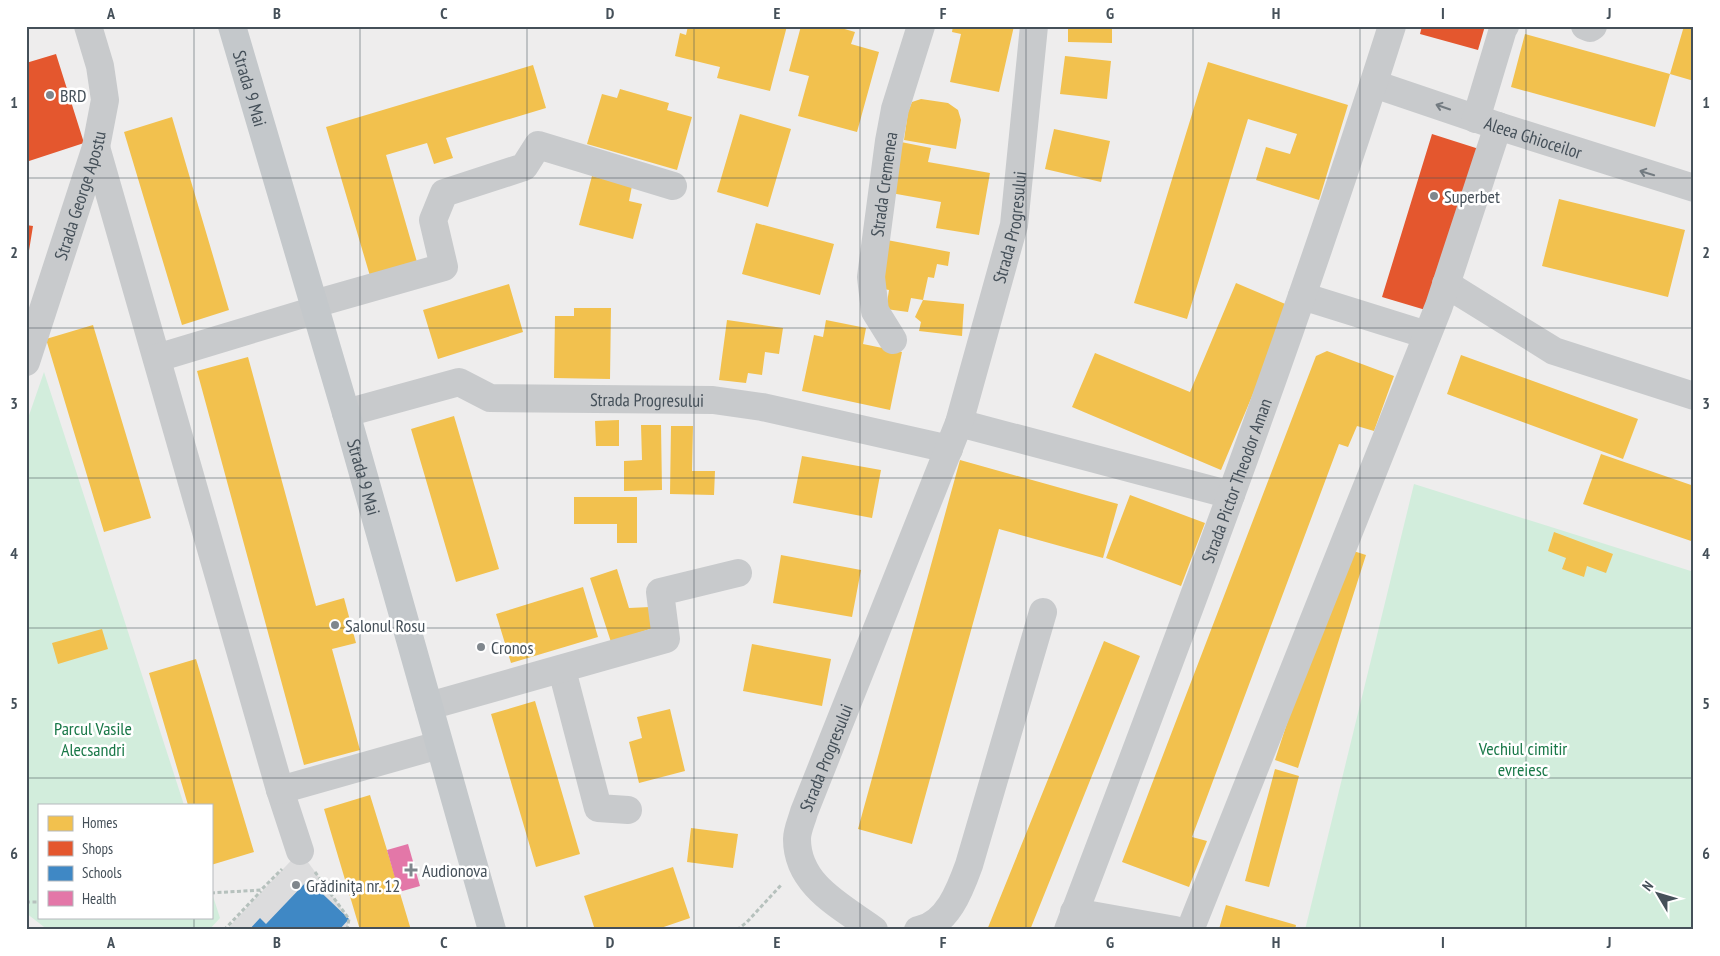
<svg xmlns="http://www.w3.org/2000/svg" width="1720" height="956" font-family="'PT Sans Narrow',sans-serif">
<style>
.education{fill:#dcdcdd}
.green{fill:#d2eddc}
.homes{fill:#f2c14e}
.shops{fill:#e4572e}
.schools{fill:#3f88c5}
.health{fill:#e377a8}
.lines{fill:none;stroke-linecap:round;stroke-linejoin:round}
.path{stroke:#b6c1bd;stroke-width:3;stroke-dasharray:4 2.5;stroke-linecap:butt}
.minor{stroke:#c8cacc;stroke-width:28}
.major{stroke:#c4c8cb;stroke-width:28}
.oneway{stroke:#737b81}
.grid{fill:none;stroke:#455059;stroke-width:1;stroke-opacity:0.55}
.poi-dot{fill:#80878d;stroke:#fff;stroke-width:2}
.labels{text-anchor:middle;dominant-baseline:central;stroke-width:5;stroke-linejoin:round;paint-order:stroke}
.street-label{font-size:18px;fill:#455059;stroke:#fff}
.poi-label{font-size:18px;fill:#455059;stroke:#fff;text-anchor:start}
.park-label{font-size:18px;fill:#197848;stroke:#fff}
.neatline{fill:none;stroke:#455059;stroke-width:2}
.grid-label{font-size:16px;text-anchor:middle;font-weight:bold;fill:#455059}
</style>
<rect width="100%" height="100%" fill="#eeeded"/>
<path class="education" d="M300,851l49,68 -2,11h-121z"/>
<path class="green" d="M44,372l140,433h-145v112h172v-27l9,28 -11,12h-161l-22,-17v-489z
M1414,484l280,88v358h-389z"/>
<path class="homes" d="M688,26h99l-17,65 -53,-13 3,-11 -45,-11 5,-23 6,2z
M801,26h33l21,6 -4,12 28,8 -22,80 -59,-16 11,-40 -20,-5z
M953,26h61l-15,66 -49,-10 11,-48 -9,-2z
M1068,26h44v17l-44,-1z
M1684,26h10v55l-24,-7z
M1525,34l145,40 -15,53 -144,-40z
M1065,56l46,5 -4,38 -47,-5z
M1208,62l140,43 -29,95 -63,-20 10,-33 24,7 7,-20 -49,-15 -61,200 -53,-16z
M533,65l13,43 -100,30 7,20 -19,6 -7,-21 -41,12 31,107 -47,14 -44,-149z
M620,89l49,14 -2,7 25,7 -15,53 -90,-26 15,-50 15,4z
M921,99l27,4 10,7 3,10 -5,29 -52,-9 4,-28 4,-10z
M740,114l51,15 -23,78 -51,-15z
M172,117l57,193 -47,15 -58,-193z
M1054,129l56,12 -9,41 -56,-13z
M901,142l30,6 -3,14 62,11 -11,62 -43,-7 5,-26 -50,-9z
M592,176l40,10 -3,15 13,3 -9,35 -54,-14z
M1559,199l126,31 -17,67 -126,-31z
M756,223l78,21 -14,51 -78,-21z
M887,240l63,12 -2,14 -11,-2 -3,14 -6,-1 -5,23 -12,-2 -3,14 -22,-3 3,-19 -11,-2z
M1236,283l54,23 -69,164 -149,-63 23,-54 95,39z
M509,284l14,48 -85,27 -15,-49z
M923,300l41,4 -2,32 -43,-5 2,-9 -6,-5z
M574,308h37l-1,71 -56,-1 1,-62h19z
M727,320l56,8 -4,26 -14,-2 -3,23 -14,-2 -2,10 -27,-3z
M826,320l40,8 -3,16 39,8 -12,58 -88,-19 12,-56 9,2z
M93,325l58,193 -47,14 -58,-193z
M1327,351l67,25 -20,55 -17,-5 -9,21 -9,-3 -147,393 15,4 -18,46 -67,-25 194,-506z
M1461,355l177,64 -15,40 -176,-65z
M248,357l68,249 28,-8 12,45 -24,6 28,101 -56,15 -107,-394z
M454,416l45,153 -43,13 -45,-153z
M619,420v26h-23l-1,-25z
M641,425h20l1,65 -38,1v-30l18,-1z
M671,426h22l-1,45h23l-1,24 -44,-1z
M1601,454l93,32v56l-111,-38z
M802,456l79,14 -9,48 -79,-15z
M960,460l158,44 -15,54 -104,-29 -87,315 -54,-15z
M1130,495l75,28 -24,63 -75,-28z
M574,497h63v46h-20v-19h-43z
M1554,532l59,22 -7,19 -19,-7 -3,11 -22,-8 4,-11 -18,-7z
M1344,548l22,7 -68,213 -23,-8z
M781,555l80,15 -9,47 -79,-14z
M617,569l12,39 21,-1 6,20 -45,15 -21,-64z
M583,587l15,50 -87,26 -15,-49z
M102,629l6,20 -50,15 -6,-21z
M1104,641l36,15 -110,274h-43z
M752,644l79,15 -9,47 -79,-15z
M196,659l58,193 -43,13v-60h-23l-39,-132z
M535,701l45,153 -44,13 -45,-153z
M670,709l15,62 -46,12 -10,-41 13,-4 -5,-21z
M1275,769l24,7 -30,111 -24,-6z
M370,795l17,55 24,80h-51l-36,-121z
M691,828l47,6 -5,34 -46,-6z
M673,867l17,51 -35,12h-60l-11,-34z
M1226,905l70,20 -1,5 -76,-1z"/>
<path class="shops" d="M1422,26h63l-7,24 -58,-16z
M56,54l28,89 -58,19v-99z
M1432,134l47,15 -50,162 -47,-14z
M26,225l7,1 -6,37h-1z"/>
<path class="schools" d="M308,880l41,39 -10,11h-90l11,-12 6,6z"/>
<path class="health" d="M408,844l12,42 -21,6 -12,-42z"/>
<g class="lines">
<path class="path" d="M315,872l34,47 -2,11
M211,893l50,-3 21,-21
M26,902h13
M224,930l37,-39
M737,930l10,-8 35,-38"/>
<g class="minor">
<path d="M1585,26l5,2 3,-2"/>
<path id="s1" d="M1374,84l124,42 196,62"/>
<path d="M1476,119l27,-90 2,-3"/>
<path d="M96,147l184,643 20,61"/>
<path d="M1446,284l108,67 140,45"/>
<path d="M1302,296l125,39"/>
<path d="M314,304l130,-37 -11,-47 11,-27 80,-26 14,-22 135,41"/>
<path id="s2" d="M893,340l-18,-29 -4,-34 18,-136 6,-32 26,-83"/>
<path d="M157,358l159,-48"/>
<path id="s3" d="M26,362l70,-215 9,-47 -5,-34 -12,-40"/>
<path id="s4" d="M346,413l113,-31 31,16 223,2 49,7 187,42"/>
<path d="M959,423l272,72"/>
<path d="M562,670l36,138 30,2"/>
<path d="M429,706l237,-67 -6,-47 78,-19"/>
<path d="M280,790l159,-45"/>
<path d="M1074,912l101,18"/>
<path id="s5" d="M874,930c-33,-24 -77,-45 -77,-91 0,-9 5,-19 7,-27l155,-389 55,-198 20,-199"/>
<path d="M918,930c29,-5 42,-40 51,-65l74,-253"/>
<path id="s6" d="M1068,930c114,-299 227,-599 324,-904"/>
<path d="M1190,930l249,-624 59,-180"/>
</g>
<path class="major" id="s7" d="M232,26l114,387 146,517"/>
</g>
<defs><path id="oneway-shaft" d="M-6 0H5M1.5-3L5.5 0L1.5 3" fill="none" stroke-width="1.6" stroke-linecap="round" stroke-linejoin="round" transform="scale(1.25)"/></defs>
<g class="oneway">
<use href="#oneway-shaft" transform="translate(1443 107) rotate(-161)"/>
<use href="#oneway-shaft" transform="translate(1647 173) rotate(-163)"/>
</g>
<path class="grid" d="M194,26v779M360,26v904M527,26v904M694,26v904M860,26v904M1026,26v904M1193,26v904M1360,26v904M1526,26v904M26,178h1668M26,328h1668M26,478h1668M26,628h1668M26,778h1668M194,917v13"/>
<g class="poi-dot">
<circle cx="50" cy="95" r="5"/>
<circle cx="1434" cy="196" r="5"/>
<circle cx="335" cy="625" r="5"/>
<circle cx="481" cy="647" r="5"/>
<path d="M408.5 862.5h5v5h5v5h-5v5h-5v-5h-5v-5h5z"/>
<circle cx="296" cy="885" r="5"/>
</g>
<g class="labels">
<g class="street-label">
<text stroke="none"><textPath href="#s7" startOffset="65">Strada 9 Mai</textPath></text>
<text stroke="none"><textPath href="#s1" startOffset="168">Aleea Ghioceilor</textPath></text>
<text stroke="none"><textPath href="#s2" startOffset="162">Strada Cremenea</textPath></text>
<text stroke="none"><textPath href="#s3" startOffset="175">Strada George Apostu</textPath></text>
<text stroke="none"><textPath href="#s5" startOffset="774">Strada Progresului</textPath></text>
<text stroke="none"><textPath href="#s4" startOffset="309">Strada Progresului</textPath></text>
<text stroke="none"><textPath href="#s7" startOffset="470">Strada 9 Mai</textPath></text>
<text stroke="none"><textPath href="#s6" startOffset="480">Strada Pictor Theodor Aman</textPath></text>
<text stroke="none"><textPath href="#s5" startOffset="211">Strada Progresului</textPath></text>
</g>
<g class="poi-label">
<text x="60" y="95">BRD</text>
<text x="1444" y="196">Superbet</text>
<text x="345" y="625">Salonul Rosu</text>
<text x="491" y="647">Cronos</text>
<text x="422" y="870">Audionova</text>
<text x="306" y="885">Grădiniţa nr. 12</text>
</g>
<g class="park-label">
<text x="93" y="728">Parcul Vasile<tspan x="93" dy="21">Alecsandri</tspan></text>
<text x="1523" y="748">Vechiul cimitir<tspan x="1523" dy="21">evreiesc</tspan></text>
</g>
</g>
<rect width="1720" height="956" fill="none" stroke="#ffffff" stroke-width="55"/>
<rect x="38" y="804" width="175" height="115" fill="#ffffff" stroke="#b5b9bd"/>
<rect x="48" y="816" width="25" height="15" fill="#f2c14e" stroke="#b5b9bd"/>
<text x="82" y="828" font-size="15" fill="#455059">Homes</text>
<rect x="48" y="841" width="25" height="15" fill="#e4572e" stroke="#b5b9bd"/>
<text x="82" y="854" font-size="15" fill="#455059">Shops</text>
<rect x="48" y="866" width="25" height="15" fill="#3f88c5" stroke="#b5b9bd"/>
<text x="82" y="878" font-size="15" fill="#455059">Schools</text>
<rect x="48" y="891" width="25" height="15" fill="#e377a8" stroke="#b5b9bd"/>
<text x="82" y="904" font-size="15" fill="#455059">Health</text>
<g transform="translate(1658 894) rotate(308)" stroke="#ffffff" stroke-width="4" paint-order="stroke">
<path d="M0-4L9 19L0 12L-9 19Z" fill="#455059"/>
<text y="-8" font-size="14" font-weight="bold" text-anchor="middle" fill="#455059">N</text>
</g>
<rect x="28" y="28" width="1664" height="900" class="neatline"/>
<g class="grid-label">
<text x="111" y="19">A</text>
<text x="277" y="19">B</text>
<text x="444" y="19">C</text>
<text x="610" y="19">D</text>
<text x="777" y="19">E</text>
<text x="943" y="19">F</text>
<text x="1110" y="19">G</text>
<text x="1276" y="19">H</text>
<text x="1443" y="19">I</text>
<text x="1609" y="19">J</text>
<text x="14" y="108">1</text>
<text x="1706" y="108">1</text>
<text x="14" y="258">2</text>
<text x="1706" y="258">2</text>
<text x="14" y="409">3</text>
<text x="1706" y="409">3</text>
<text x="14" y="559">4</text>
<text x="1706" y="559">4</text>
<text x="14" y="709">5</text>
<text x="1706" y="709">5</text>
<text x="14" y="859">6</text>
<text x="1706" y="859">6</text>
<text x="111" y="948">A</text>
<text x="277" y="948">B</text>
<text x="444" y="948">C</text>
<text x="610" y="948">D</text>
<text x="777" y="948">E</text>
<text x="943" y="948">F</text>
<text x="1110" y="948">G</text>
<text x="1276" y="948">H</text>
<text x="1443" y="948">I</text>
<text x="1609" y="948">J</text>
</g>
</svg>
